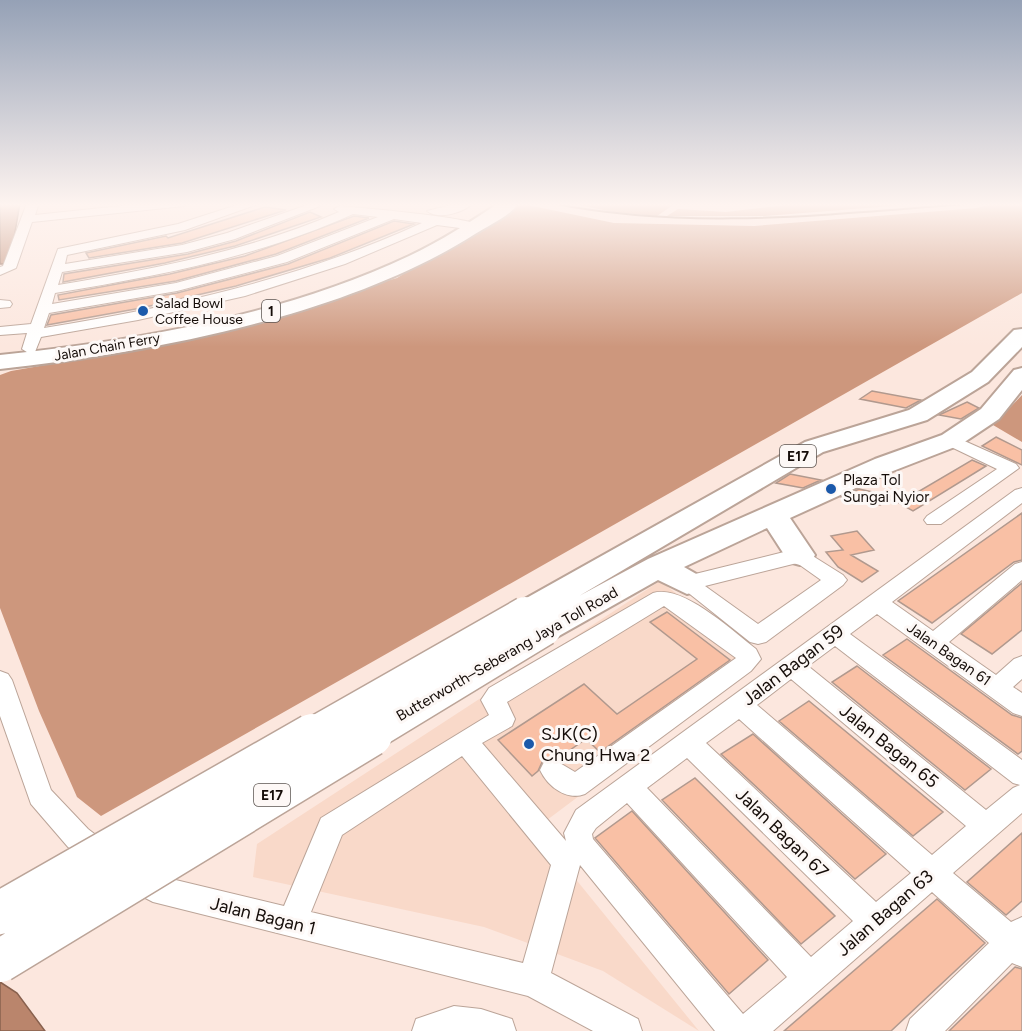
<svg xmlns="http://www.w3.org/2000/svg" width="1022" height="1031" font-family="Figtree,sans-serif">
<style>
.built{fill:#f9d9c9}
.forest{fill:#cd977d}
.water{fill:#ba856c;stroke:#88614e;stroke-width:1.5}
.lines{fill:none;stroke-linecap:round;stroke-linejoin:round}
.stream{stroke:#88614e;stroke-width:2}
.building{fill:#f9c0a5;stroke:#b1998e;stroke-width:1.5}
.minor-casing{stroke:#bba498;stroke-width:2}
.highway-casing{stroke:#bba498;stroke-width:4}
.minor{fill:#fff;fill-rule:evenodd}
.highway{fill:#fff;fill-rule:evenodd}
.highway-bridge-far1-casing{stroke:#bba498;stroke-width:35;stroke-linecap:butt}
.highway-bridge-casing{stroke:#bba498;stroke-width:45;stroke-linecap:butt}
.highway-bridge-far1{stroke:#fff;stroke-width:32}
.highway-bridge{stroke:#fff;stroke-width:42}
.poi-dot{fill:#1b59aa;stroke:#fdf8f6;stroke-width:2}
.labels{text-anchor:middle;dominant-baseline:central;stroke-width:6;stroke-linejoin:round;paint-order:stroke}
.far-poi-label{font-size:14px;fill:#150d09;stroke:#fdf8f6;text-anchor:start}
.shield{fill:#fdf8f6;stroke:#5b5450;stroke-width:1.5}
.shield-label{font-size:14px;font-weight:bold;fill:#150d09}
.far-street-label{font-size:14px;fill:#150d09;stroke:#fdf8f6}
.poi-label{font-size:15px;fill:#150d09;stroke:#fdf8f6;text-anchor:start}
.street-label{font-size:15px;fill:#150d09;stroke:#fdf8f6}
.near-street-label{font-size:18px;fill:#150d09;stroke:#fdf8f6}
.near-poi-label{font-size:18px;fill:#150d09;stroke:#fdf8f6;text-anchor:start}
</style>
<rect width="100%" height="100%" fill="#fce7de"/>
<path class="built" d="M660,581l102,78 -227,170 164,202 -96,-60 -119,-44 -231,-50 4,-33z"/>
<path class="forest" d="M518,203l96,20 140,3 223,-18 17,-5h28v90l-921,523 -24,-19 -38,-86 -39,-103v-233l11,-4 131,-23 255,-70z
M569,203h107l-19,13 -44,-4z
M803,203h127l-165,13h-98l11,-7 48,3z
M1022,395v47l-29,-17z"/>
<path class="water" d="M0,203h20l-6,35 -10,26h-4z
M0,982l17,11 28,38h-45z"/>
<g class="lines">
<path class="stream" d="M551,203c143,29 286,10 430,0"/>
</g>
<path class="building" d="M265,207l21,3 -104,33 -93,15 -3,-5 80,-17 2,2z
M310,212l11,5 -86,29 -70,17 -102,19 1,-8 124,-20 48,-13z
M354,216l15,2 -93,36 -100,27 -117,19 -1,-5 112,-21 75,-18z
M394,221l20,3 -84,34 -94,28 -95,22 -94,17 4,-10 126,-22 111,-29z
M872,391l49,9 -15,8 -46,-9z
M967,402l12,6 -18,11 -22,-4z
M996,437l26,13v15l-40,-19z
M972,460l14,6 -73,45 -14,-8z
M790,474l31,6 -18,8 -27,-5z
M859,489l37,8 -16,8 -38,-8z
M1022,513v47l-8,2 -82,61 -34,-22z
M857,531l17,19 -23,5 27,16 -16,11 -24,-15 -12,-15 17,-2 -12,-14z
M1022,583v47l-30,24 -31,-20z
M667,612l63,48 -130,92 -14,-13 -29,20 -5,-2 -9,3 -5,11 -6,5 -34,-36 86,-56 33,30 80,-55 -47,-37z
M907,639l105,76 10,3v33l-4,3 -135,-99z
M857,666l134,103 -26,21 -133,-108z
M809,701l134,111 -30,24 -134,-115z
M753,734l133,120 -31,25 -134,-125z
M695,778l140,138 -34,28 -139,-144z
M632,811l136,149 -39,34 -134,-156z
M1022,833v68l-16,14 -39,-33z
M937,899l48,44 -94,88h-107z
M1015,967l7,2v62h-73z"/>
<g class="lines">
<defs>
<path id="minor" d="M27,203h12l-4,12 114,-12h41l-6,3 -152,16 -16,46 -16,7v-8l3,-1z
M243,203h18l-76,27 -118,25 -2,9 117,-19 45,-12 83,-29 10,2 -85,33 -48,13 -125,20 -4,13c96,-16 191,-34 281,-73l-5,-3 6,-3c22,2 130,11 141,20l-6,4 -38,-5 -92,39 -100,32 -107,24 -97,17 -6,15 -5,2 -8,-5 5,-16 -27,2v-8l31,-3 27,-75 120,-25zM353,214l25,3 -101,39 -101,27 -124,21 3,-11c103,-17 203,-36 298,-79zM394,219l28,4c-121,55 -247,84 -378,105l5,-15 128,-22 110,-29z
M459,203h14c-10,10 -34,17 -46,8z
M0,300l10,1 2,3 -2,3 -10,1z
M951,435l65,29 3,4 -78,56h-14l-3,-4 3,-4 70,-47 -52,-25 -3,-4 3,-4z
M1022,488v15l-130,99 41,29 82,-67 7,-2v18l-73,62 47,33 18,-16 8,-3v23l-9,8 9,6v23l-9,-3 -136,-99 -27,20 172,126v53l-69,60 58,49 11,-5v50l-10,-4 -67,68h-39l4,-12 79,-76 -57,-51 -159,139h-58l-135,-166 -29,108 87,46 4,12h-49l-65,-35 -375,-94 -29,-15 -4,-10 4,-10 10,-4 25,13 125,30 37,-88 168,-103 -8,-15 8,-12 164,-95c30,-9 79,38 103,56l5,10 -10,12 -166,123c-18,7 -37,-7 -45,-24l4,-8 9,-3 22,13 161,-114 -72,-52 -157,96 8,17 -3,7 -30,17 84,98 -2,-8 12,-23 439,-320zM835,646l178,137 7,2 -7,3 -27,22 -178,-144zM791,679l175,147 -34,29 -175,-150zM739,719l172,154 -35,29 -170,-159zM462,756l89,109 -28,98 -212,-51 31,-77zM687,758l166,163 -42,36 -164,-169zM627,803l160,174 -44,37 -150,-175 -1,-5 4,-6z
M800,548l43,27 4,5 -4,5 -77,57 -8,2 -8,-2 -74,-59 3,-5 8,-2zM797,563l24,17 -63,44 -53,-38z
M0,671l8,3 4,6 39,110 37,39 26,20 4,9 -4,9 -10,4 -10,-4 -26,-20 -37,-43 -31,-88z
M454,1006l27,3 31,10 4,12h-104l4,-12z"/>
<path id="highway" d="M499,203h20c-9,13 -31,23 -44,31 -128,82 -325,119 -475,135v-14c138,-14 283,-40 409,-99 32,-15 61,-34 90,-53z
M1022,329v18l-34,35 -61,38 -104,32 -244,144 69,-37 227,-100 67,-24 39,-26 33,-39 8,-2v22l-23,29 -39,26 -67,26 -103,47 25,37 -4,7 -11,3 -11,-3 -22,-34 -83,39 14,8 5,8 -5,8 -11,3 -29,-14 -101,57 -12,4 -12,-4 -4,-8 3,-7 -7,2 -11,-3 -5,-8 5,-8 291,-163 104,-32 63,-38 42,-42z"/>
</defs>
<use href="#minor" class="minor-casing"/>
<use href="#highway" class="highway-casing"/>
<use href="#minor" class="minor"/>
<use href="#highway" class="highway"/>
<defs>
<path id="highway-bridge-far1" d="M309,736l216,-123
M369,736l176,-107"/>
<path id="highway-bridge" d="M0,913l312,-178
M0,961l371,-226"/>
</defs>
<use href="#highway-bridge-far1" class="highway-bridge-far1-casing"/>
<use href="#highway-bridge" class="highway-bridge-casing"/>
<use href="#highway-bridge-far1" class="highway-bridge-far1"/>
<use href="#highway-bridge" class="highway-bridge"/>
</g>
<linearGradient id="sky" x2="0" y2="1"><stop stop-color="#95a1b6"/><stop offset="0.59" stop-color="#fef4f0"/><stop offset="1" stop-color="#fef4f0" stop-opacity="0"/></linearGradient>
<rect width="1022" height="347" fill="url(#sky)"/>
<g class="poi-dot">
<circle cx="143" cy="311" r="6"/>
<circle cx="831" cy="489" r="6"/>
<circle cx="529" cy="744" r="6"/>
</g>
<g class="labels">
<g class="far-poi-label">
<text x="155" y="303">Salad Bowl<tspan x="155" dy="16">Coffee House</tspan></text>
</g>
<g class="shield">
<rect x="262" y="300" width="18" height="22" rx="4.5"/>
<rect x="780" y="445" width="36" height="22" rx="4.5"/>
<rect x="254" y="784" width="36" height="22" rx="4.5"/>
</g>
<g class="shield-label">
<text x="271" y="311">1</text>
<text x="798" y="456">E17</text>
<text x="272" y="795">E17</text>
</g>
<g class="far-street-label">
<text transform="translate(107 347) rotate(-10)">Jalan Chain Ferry</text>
</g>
<g class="poi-label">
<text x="843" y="480">Plaza Tol<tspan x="843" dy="17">Sungai Nyior</tspan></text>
</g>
<g class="street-label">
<text transform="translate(507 654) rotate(-30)">Butterworth–Seberang Jaya Toll Road</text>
<text transform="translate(949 654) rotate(35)">Jalan Bagan 61</text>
</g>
<g class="near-street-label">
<text transform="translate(793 665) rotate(-37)">Jalan Bagan 59</text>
<text transform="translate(889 746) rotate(39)">Jalan Bagan 65</text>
<text transform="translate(782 833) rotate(44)">Jalan Bagan 67</text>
<text transform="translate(885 913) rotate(-41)">Jalan Bagan 63</text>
<text transform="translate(263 916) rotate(14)">Jalan Bagan 1</text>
</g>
<g class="near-poi-label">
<text x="541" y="734">SJK(C)<tspan x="541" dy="21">Chung Hwa 2</tspan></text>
</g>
</g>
</svg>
